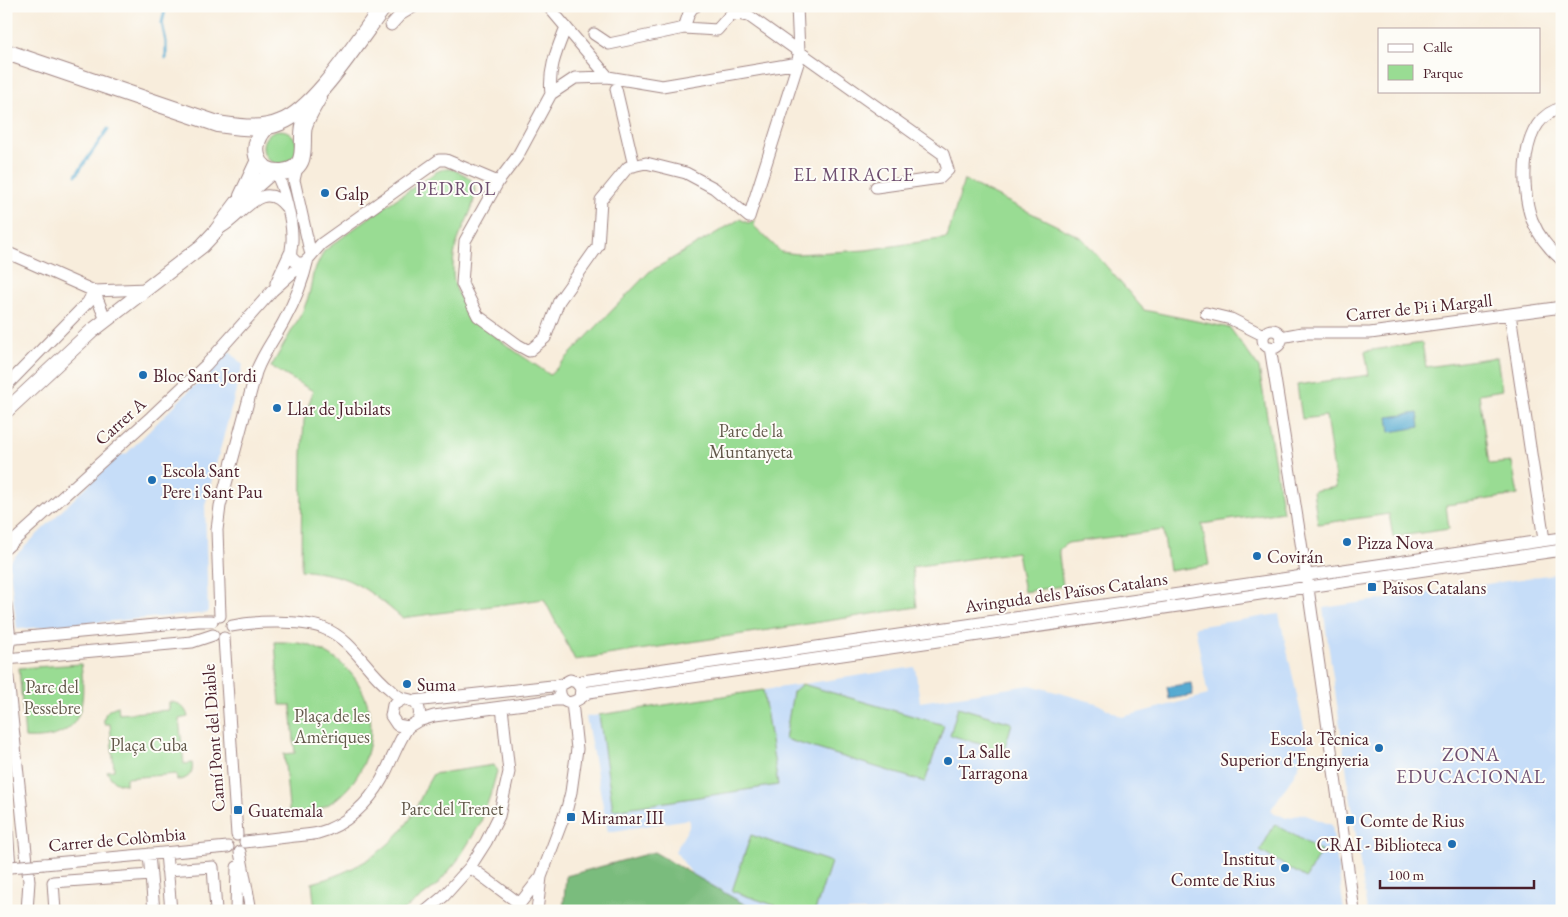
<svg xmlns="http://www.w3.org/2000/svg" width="1568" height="917" font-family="'EB Garamond',serif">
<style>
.built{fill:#c6ddf8}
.green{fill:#99dc93;stroke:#727e5f}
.forest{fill:#7abc7d;stroke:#626e54}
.water{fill:#55aad1;stroke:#50647e}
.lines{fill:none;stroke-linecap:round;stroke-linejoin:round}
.stream{stroke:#55aad1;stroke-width:3}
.minor-casing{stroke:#a18684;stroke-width:13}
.tertiary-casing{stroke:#a18684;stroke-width:16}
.secondary-casing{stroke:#a18684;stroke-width:18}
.minor{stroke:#fff;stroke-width:11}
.tertiary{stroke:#fff;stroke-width:14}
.secondary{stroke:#fff;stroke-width:16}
.minor-bridge-casing{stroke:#a18684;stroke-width:13;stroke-linecap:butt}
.minor-bridge{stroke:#fff;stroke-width:11}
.poi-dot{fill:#1f6fb2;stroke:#fdfcf7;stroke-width:2}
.labels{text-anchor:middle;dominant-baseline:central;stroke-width:4;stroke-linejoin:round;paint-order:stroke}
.poi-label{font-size:18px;fill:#4a1f2b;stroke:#fdfcf7;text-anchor:start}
.street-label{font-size:18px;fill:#4a1f2b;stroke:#fdfcf7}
.park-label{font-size:18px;fill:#62584a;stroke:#fdfcf7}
.neighbourhood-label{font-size:19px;letter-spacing:1px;fill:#6f4f70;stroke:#fdfcf7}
</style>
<rect width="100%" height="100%" fill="#fdfcf7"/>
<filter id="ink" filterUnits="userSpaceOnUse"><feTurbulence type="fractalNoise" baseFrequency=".02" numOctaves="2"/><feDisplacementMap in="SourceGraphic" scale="10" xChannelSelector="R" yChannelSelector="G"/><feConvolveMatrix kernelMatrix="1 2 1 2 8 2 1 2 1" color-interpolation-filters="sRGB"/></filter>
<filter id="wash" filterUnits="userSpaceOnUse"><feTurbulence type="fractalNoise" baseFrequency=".0096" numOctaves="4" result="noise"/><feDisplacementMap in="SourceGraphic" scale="20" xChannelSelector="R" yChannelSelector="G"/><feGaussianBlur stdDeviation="1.12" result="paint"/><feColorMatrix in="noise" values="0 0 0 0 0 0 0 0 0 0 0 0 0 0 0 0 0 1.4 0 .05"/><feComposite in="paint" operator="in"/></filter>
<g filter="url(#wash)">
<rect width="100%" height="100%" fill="#f8eddc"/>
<path class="built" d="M229,351l14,14 -38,140 3,108 -191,16 -8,-67 109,-106 8,-2z
M1562,573v338h-195l-44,-303z
M1279,614l29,132 -14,29 -24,36 16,7 17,-4 29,11 12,86h-617l-23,-21 -29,-39 14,-24v-8l-81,13 -22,-115 329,-50 5,35 110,-17 66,18 26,14 86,-22 -13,-68z"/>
<path class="green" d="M263 147a17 17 0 1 1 34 0a17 17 0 1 1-34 0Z
M443,169c8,-1 15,2 22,6 25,14 -5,52 -9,72 -3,11 -4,23 -2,34 8,40 64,71 96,94l99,-103 91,-53 8,4 7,-3 -1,6 27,26 17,2 68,-4 81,-12 17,-58 118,58 62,72 86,18 29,40 24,144 -81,12 7,41 -40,6 -6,-41 -95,13 -5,3 -4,4v6l4,30 -39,6 -7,-40 -105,15 5,40 -342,53 -31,-61 -142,19c-19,-16 -38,-33 -62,-41 -13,-4 -26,-5 -39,-7l1,-116 2,-34 9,-29 -42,-24 32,-56 6,-16 4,-21 11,-23 50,-37 62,-42z
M1422,343l4,24 71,-10 5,33 -23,4 10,70 23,-2 6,33 -72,10 3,24 -56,8 -4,-23 -71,10 -5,-33 23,-4 -10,-71 -24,3 -5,-34 72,-10 -4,-24z
M275,642c13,0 28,0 41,6 86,37 66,157 -26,170l-6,-64 11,-1 -4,-48h-11z
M81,664c6,47 -1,77 -56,74l-6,-70z
M802,684l142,41 -19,57 -140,-43 8,-47z
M763,690l15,95 -165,25 -14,-95z
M169,702c10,0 17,6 19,15l-9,2 5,45 8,-1c2,11 -5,17 -15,17l-1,-6 -50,4v6c-10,0 -15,-4 -19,-13l7,-1 -4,-46h-6c-1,-11 4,-15 14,-18l1,8 50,-4z
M958,707l54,16 -8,28 -54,-16z
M494,765l3,6 -6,22 -11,31 -11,18 -12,19 -20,24 -18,14 -17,12h-87l-3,-28c39,-10 75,-30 98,-64 9,-15 14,-31 23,-45z
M1275,824l46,27 -15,27 -46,-27z
M751,835l80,27 -16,49h-24l-59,-20z"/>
<path class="forest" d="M654,852l102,59h-193l3,-35z"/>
<path class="water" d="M1418,413l2,14 -30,5 -2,-15z
M1191,683l2,12 -24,4 -2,-12z"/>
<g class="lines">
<path class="stream" d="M166,6l-4,17 4,19v16
M76,175l32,-46"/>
</g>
</g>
<g filter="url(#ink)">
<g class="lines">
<defs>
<path id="minor" d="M548,6l60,71
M797,6l2,46 -1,11 -49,154 -35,-29 -28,-15 -40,-10 -18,4 -27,33 -3,46 -39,55 -14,37 -16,13 -11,-6 -40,-29 -16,-32 3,-43 33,-59 19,-25 34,-63 24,-16 33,-1 54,9 136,-23
M391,25l9,-10 15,-9
M684,28l5,-15 4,-6 3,-1
M594,34l15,10 75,-16 33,2 15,-17 17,3 194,138 5,16 -8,8 -64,9
M616,89l18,77
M551,94c-3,-25 6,-44 15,-67
M1562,108c-43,9 -42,80 -30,112 7,17 16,28 30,40
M298,163l-4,17 16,71
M275,172c9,13 18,52 17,69 0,5 -2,10 -1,16l6,6h6
M222,227c20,-11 41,-50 64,-20
M6,252l88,39 53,-2
M276,283l14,-30
M94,291l12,29
M1206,313l25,6 32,16
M1510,314l34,226
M1263 339a9 9 0 1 1 18 0a9 9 0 1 1-18 0Z
M1281,337l21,-4h68l192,-26
M1270,347l36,227 48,337
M6,386l82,-84 6,-11
M6,548l145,-131 55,-52 66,-74 36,-32 13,-15 118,-84h7l52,22
M6,605l4,34 -4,20 23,222 -2,30
M220,616l-3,-86 3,-24 36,-134c7,-19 19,-34 28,-51 11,-20 19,-40 24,-62
M232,626c22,-5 70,-6 91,2 31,12 43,43 67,61 3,3 8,8 12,9 6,2 10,1 14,6 5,5 4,11 2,17l-10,6 -11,-2 -6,-9 2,-11 10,-6
M224,638l13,197
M6,639l192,-18h14
M6,659l186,-17 21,-7
M576,682l986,-144
M580,698l1,-10 -5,-6 -6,-2 -9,5c-4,9 3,22 14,16 5,-2 9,-6 14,-9l973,-142
M414,701l147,-16
M418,721l16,-5 121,-16h9
M6,816l4,51
M245,842c17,-2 33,-4 50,-6 8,-1 16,-1 23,-3 27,-7 51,-30 64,-54 9,-17 15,-35 26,-52
M240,852l11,59
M166,853l5,58
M149,854l5,57
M44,864l184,-17
M470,867l50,37
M167,870l46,-3 3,44
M55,911l-2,-29 98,-7
M236,911l1,-44
M426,911l18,-15 26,-29 16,-25 13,-26 10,-44 -7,-65
M514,911l26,-33
M537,911l4,-34 26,-69 4,-16 6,-43 -5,-47"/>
<path id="tertiary" d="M241,196l17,-36
M6,411l86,-80 110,-85 14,-15 21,-28 36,-32"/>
<path id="secondary" d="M6,52l212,72c21,3 43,7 63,-2 35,-13 79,-85 103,-116
M268,126c-20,16 -14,48 14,46 29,-3 18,-29 22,-46 3,-10 9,-19 14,-28"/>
</defs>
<use href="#minor" class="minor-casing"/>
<use href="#tertiary" class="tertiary-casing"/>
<use href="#secondary" class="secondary-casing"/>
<use href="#minor" class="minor"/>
<use href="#tertiary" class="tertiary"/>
<use href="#secondary" class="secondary"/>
<defs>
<path id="minor-bridge" d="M10,867l34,-3"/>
</defs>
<use href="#minor-bridge" class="minor-bridge-casing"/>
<use href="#minor-bridge" class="minor-bridge"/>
</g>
</g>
<g class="poi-dot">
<circle cx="325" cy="193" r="5"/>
<circle cx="143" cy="375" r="5"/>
<circle cx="277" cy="408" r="5"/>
<circle cx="152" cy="480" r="5"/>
<circle cx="1347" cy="542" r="5"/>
<circle cx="1257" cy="556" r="5"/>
<rect x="1367" y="582" width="10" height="10" rx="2.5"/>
<circle cx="407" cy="684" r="5"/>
<circle cx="1379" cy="748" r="5"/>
<circle cx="948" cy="761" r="5"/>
<rect x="233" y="805" width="10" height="10" rx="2.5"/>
<rect x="566" y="812" width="10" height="10" rx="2.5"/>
<rect x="1345" y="815" width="10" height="10" rx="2.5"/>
<circle cx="1452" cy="844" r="5"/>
<circle cx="1285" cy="868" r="5"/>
</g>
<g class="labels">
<g class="poi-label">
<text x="335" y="193">Galp</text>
<text x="153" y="375">Bloc Sant Jordi</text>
<text x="287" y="408">Llar de Jubilats</text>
<text x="162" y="470">Escola Sant<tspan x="162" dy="21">Pere i Sant Pau</tspan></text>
<text x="1357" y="542">Pizza Nova</text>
<text x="1267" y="556">Covirán</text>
<text x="1382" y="587">Països Catalans</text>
<text x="417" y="684">Suma</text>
<text x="1369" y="738" text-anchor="end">Escola Tècnica<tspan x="1369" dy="21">Superior d'Enginyeria</tspan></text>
<text x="958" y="751">La Salle<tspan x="958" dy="21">Tarragona</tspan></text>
<text x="248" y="810">Guatemala</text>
<text x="581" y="817">Miramar III</text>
<text x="1360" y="820">Comte de Rius</text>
<text x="1442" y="844" text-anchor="end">CRAI - Biblioteca</text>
<text x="1275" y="858" text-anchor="end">Institut<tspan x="1275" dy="21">Comte de Rius</tspan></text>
</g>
<g class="street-label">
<text transform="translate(1419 307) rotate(-6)">Carrer de Pi i Margall</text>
<text transform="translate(120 421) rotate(-42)">Carrer A</text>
<text transform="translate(1066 592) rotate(-8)">Avinguda dels Països Catalans</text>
<text transform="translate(213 738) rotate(-94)">Camí Pont del Diable</text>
<text transform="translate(117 839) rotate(-5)">Carrer de Colòmbia</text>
</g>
<g class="park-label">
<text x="751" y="430">Parc de la<tspan x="751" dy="21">Muntanyeta</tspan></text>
<text x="52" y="686">Parc del<tspan x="52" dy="21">Pessebre</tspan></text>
<text x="332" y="715">Plaça de les<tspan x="332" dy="21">Amèriques</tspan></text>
<text x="149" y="744">Plaça Cuba</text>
<text x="452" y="808">Parc del Trenet</text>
</g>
<g class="neighbourhood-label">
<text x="854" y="174">EL MIRACLE</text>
<text x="456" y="188">PEDROL</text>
<text x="1471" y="754">ZONA<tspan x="1471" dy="22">EDUCACIONAL</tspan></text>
</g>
</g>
<rect width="1568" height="917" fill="none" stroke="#fdfcf7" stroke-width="25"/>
<rect x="1378" y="28" width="162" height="65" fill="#fdfcf7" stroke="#b5a4a5"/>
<rect x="1388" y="44" width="25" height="8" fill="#ffffff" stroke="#b5a4a5"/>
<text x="1423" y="52" font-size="15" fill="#4a1f2b">Calle</text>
<rect x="1388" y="65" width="25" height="15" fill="#99dc93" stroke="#b5a4a5"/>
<text x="1423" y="78" font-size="15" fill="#4a1f2b">Parque</text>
<path d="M1380 880v8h154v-8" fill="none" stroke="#4a1f2b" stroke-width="2.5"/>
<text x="1388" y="880" font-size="15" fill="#4a1f2b" stroke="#fdfcf7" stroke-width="4" paint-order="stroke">100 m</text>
</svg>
